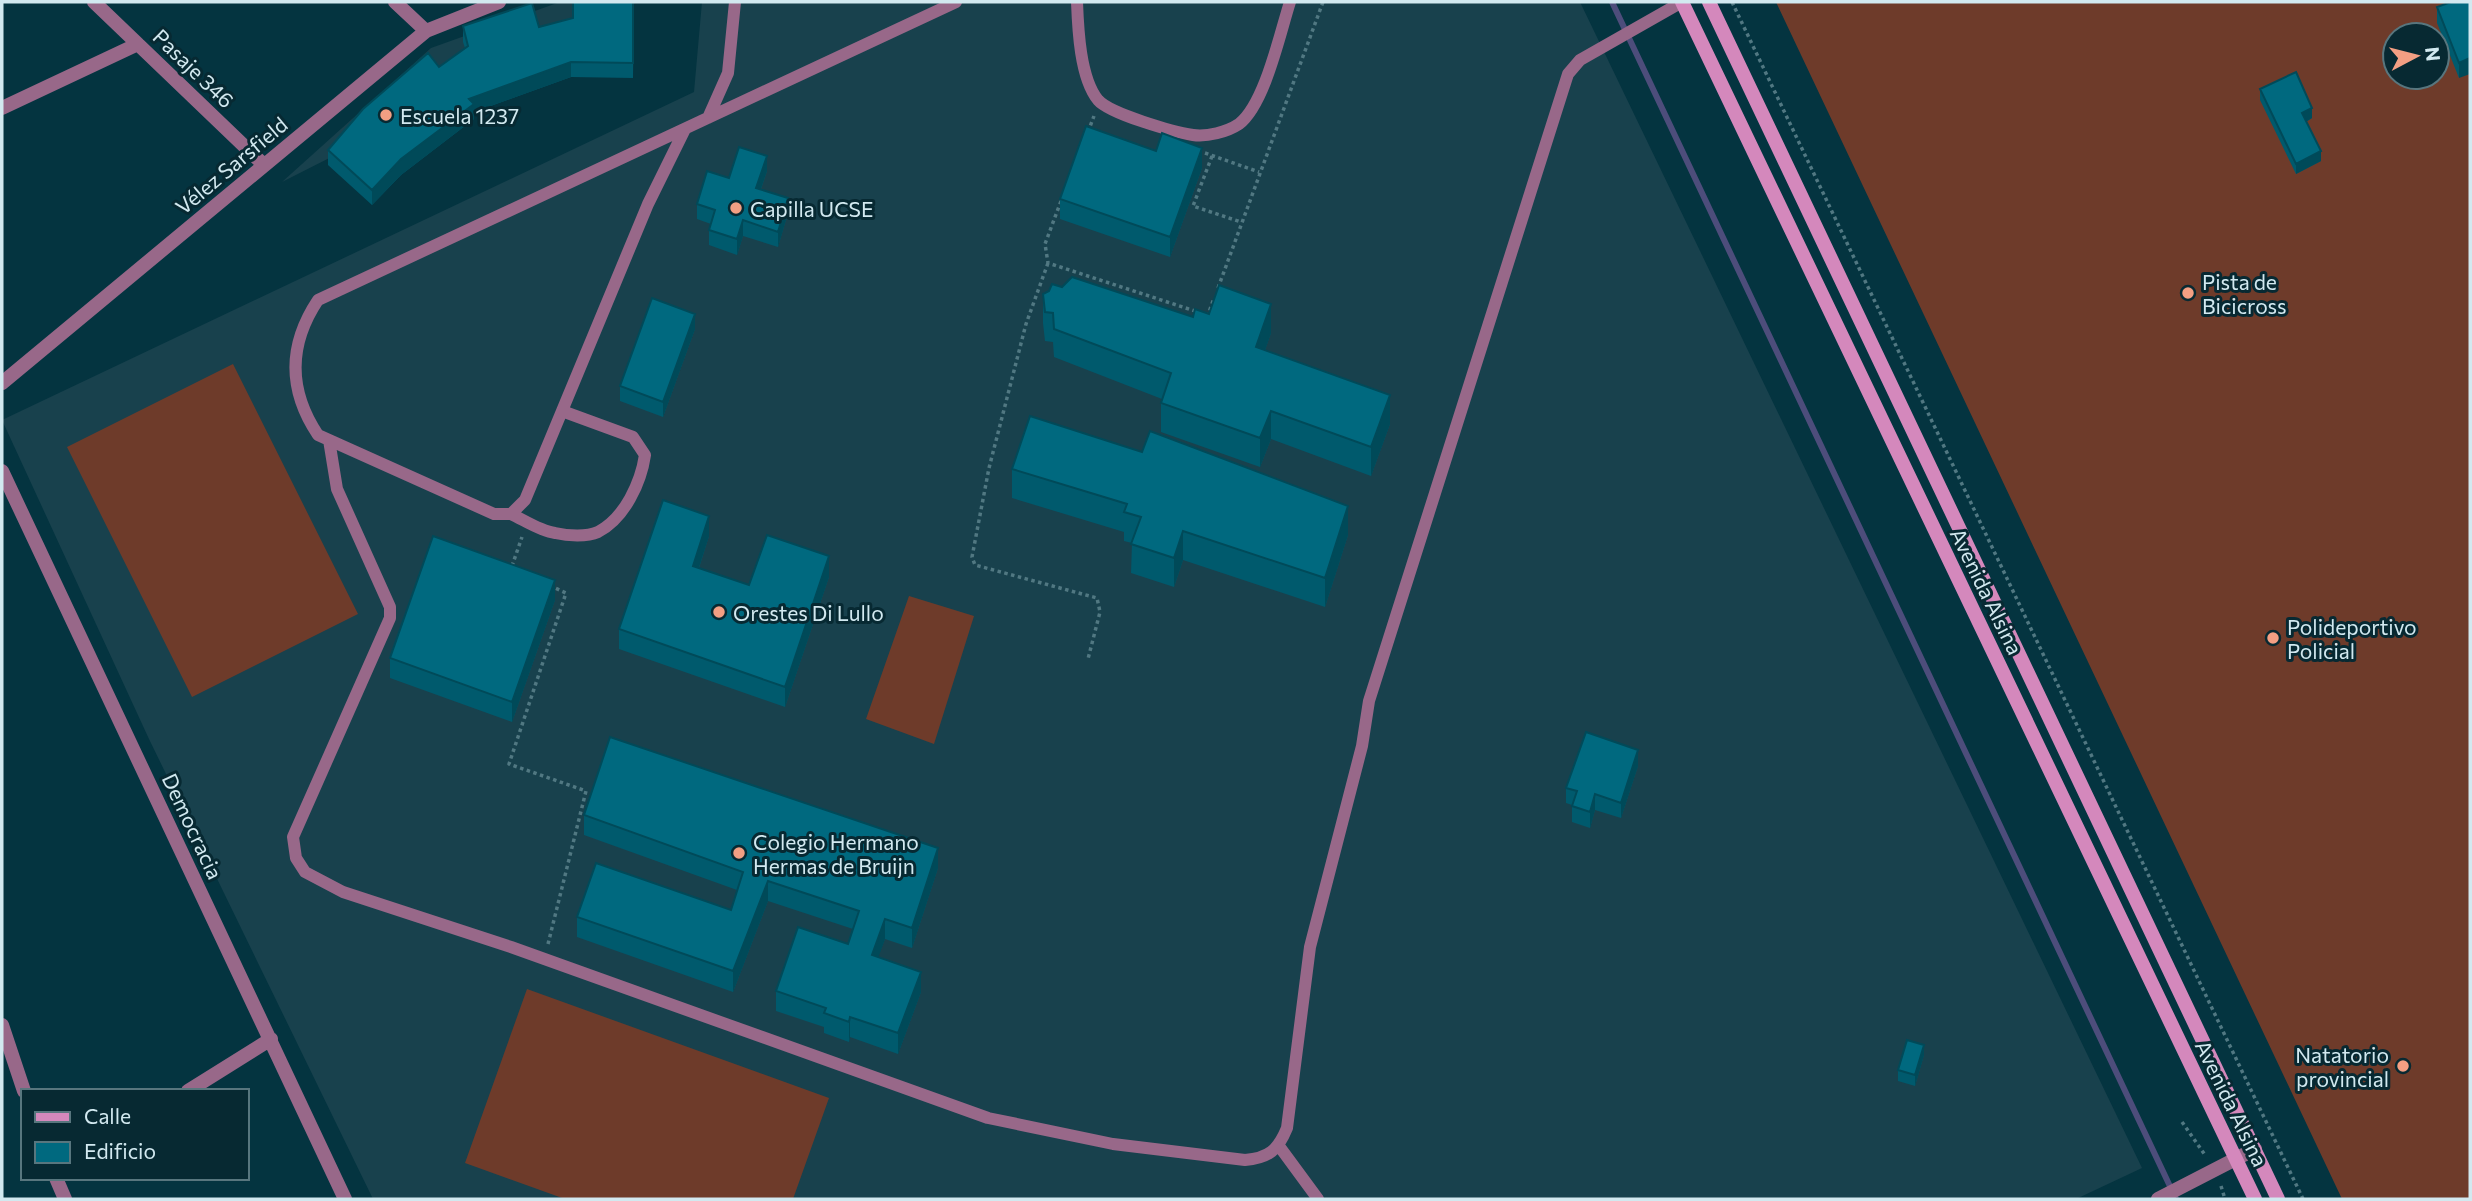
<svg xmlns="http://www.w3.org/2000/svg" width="2472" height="1201" font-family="Commissioner,sans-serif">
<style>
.built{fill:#18414d}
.pitch{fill:#6e3b2a;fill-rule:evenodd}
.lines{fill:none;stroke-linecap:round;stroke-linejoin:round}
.stream{stroke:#4d4d7b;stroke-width:6}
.path{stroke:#517882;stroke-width:3.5;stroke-dasharray:3.5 3.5;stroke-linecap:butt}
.service{stroke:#986889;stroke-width:12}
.minor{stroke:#986889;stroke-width:14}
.secondary{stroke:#d488bc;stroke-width:14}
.wall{fill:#005a6d}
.shaded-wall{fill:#004a59}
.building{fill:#00697f;stroke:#004a59;stroke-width:2}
.poi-dot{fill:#f39f83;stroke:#072932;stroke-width:2.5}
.labels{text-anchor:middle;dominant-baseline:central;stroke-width:6;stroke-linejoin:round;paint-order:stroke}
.street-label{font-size:21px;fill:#d2e9f0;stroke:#072932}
.poi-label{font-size:21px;fill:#d2e9f0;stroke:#072932;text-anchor:start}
</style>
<rect width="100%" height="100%" fill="#043440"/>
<path class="built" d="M560,2h77l-355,180 149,-134z
M702,2h878l562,1166 -66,31h-1703l-224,-460 -147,-319 692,-328z"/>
<path class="pitch" d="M1776,2h694v1197h-128zM2395,35h42v42h-42z
M233,364l125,250 -166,83 -125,-250z
M909,596l65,20 -40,128 -68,-25z
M527,989l302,109 -36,101h-228l-100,-36z"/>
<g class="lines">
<path class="stream" d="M1612,2l564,1197"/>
<path class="path" d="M1732,2l571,1197
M1088,132l6,-16
M1205,153l54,19
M1212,156l-19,50 48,16
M1061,201l-16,43 3,19 150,49
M1048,263l-22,61 -37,144 -17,89 3,8 122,33 3,14 -12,47
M1218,288l105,-286
M1206,314l2,1 6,-17
M512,566l10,-29
M548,944l38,-153 -77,-27 57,-171 -13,-6
M2182,1122l23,33
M2221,1186l4,13"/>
<path class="service" d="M1077,2c1,27 3,76 21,98 12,14 76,32 95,35 14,2 34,-3 46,-11 26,-20 41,-91 51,-122
M708,118l20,-45 7,-71
M685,129l-37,75 -123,296 -14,14h-17l-176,-79c-30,-45 -30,-90 0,-135l638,-298
M329,440l8,49 53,118v11l-97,219 3,21 9,14 38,20 168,55 477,171 125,26 132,16c24,-2 33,-10 42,-32l23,-181 52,-201 7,-45 199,-627 12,-14 102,-58
M511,514c13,6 29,17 44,19 13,3 32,4 43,-1 27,-14 43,-50 47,-77l-12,-18 -71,-26
M1279,1146l39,53"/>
<path class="minor" d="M94,2l170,163
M395,2l31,29
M2,108l136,-64
M2,383l424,-352 73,-29
M2,471l343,728
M2,1025l22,66
M188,1091l83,-52
M56,1178l9,21
M2158,1199l97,-50"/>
<path class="secondary" d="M1682,2l573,1197
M1709,2l569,1197"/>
</g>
<path class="wall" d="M634,2l-1,76 -62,-1 -97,35v7l-73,56 -29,30 -44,-40v-15l137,-102 -2,-6v-16l76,1z
M2470,2l-11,76 -22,-55v-16z
M2260,89l52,29 -6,4 15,39 -25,13 -36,-74z
M1156,151l46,17 -32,89 -110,-38v-20z
M767,171l-6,18 27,24 -10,34 -35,-11 -6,19 -28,-10v-15l2,-6 -14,-5v-15l32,-26z
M1062,287l131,30 16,-3 62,19 -6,17 125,74 -19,52 -100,-37 -11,28 -99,-35v-29l1,-4 -108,-42 -1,-15 -8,-1 -2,-18v-29z
M695,329l-32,88 -43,-16v-15z
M1012,469l336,66 -23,72 -142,-47 -9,27 -43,-14 1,-30 -8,-2v-9l-112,-34z
M709,536l-10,32 50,17 80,-8 -44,130 -166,-58v-20z
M555,600l-43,122 -122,-44v-20z
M1638,766l-17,52 -26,-8 -5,18 -18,-6v-17l-6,-2v-15z
M584,815l354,53 -26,80 -27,-9 -7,18 43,35 -23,62 -48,-17 -1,5 -25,-9v-6l-48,-16v-20l72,-47 5,-15 -85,-28 -35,91 -156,-55v-20l154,-7 6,-20 -153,-55z
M1924,1055l-9,31 -17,-5v-11z"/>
<path class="shaded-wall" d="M2470,58v16l-11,4v-15z
M571,62v15l-97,35v7l-73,56 -29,30v-15l29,-31 68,-60z
M2312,108v10l-10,6v-11z
M1202,148v20l-32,89v-20z
M2321,151v10l-25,13v-10z
M767,156v15l-11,32v-15z
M788,198v15l-10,34v-15z
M743,220v16l-6,19v-16z
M1271,304v29l-15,43v-29z
M695,314v15l-32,88v-15z
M1390,395v29l-19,52v-29z
M1271,411v28l-11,28v-29z
M1348,506v29l-23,72v-29z
M709,516v20l-16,50v-20z
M1183,531v29l-9,27v-29z
M829,556v21l-44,130v-20z
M555,580v20l-43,122v-20z
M1638,750v16l-17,52v-15z
M1595,794v16l-5,18v-16z
M938,848v20l-26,80v-20z
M768,881v20l-35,91v-21z
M885,919v20l-13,36v-20z
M921,972v20l-23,62v-21z
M850,1017v20l-1,5v-20z
M1924,1045v10l-9,31v-11z"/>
<path class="building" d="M573,2h60v61l-62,-1 -102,37 5,5 -73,55 -29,31 -44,-40 35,-41 65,-56 11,14 29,-21 -5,-20 69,-23 7,24 34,-9z
M2451,2h19v56l-11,5 -22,-56z
M2296,72l16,36 -10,5 19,38 -25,13 -36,-75z
M1086,126l70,25 6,-18 40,15 -32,89 -110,-38z
M739,147l28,9 -11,32 32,10 -10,34 -35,-12 -6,19 -28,-9 6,-20 -18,-6 10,-33 22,7z
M1072,277l121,40 2,-8 14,5 10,-29 52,19 -15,43 134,48 -19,52 -100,-36 -11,27 -99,-35 10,-30 -117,-44 -1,-16 -8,-1 -2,-18 6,-3 3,-7 10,3z
M652,298l43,16 -32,88 -43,-16z
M1030,416l112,36 8,-21 198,75 -23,72 -142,-47 -9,27 -43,-14 10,-27 -17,-5 3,-8 -115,-35z
M663,500l46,16 -16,50 56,19 18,-50 62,21 -44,131 -166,-58z
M433,536l122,44 -43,122 -122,-44z
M1586,732l52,18 -17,53 -26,-9 -5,18 -18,-6 5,-15 -11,-3z
M610,737l328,111 -26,80 -27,-9 -13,36 49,17 -23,61 -48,-16 -1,5 -25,-9 2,-5 -50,-17 22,-64 50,17 11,-33 -91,-30 -35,90 -156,-54 19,-54 135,47 12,-38 -159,-57z
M1907,1040l17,5 -9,30 -17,-5z"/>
<g class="poi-dot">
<circle cx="386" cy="115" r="7"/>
<circle cx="736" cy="208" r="7"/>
<circle cx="2188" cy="293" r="7"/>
<circle cx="719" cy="612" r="7"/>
<circle cx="2273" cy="638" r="7"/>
<circle cx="739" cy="853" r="7"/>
<circle cx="2403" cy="1066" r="7"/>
</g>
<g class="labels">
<g class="street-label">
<text transform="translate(194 68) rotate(44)">Pasaje 346</text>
<text transform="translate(231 165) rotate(-40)">Vélez Sarsfield</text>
<text transform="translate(1987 591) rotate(64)">Avenida Alsina</text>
<text transform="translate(193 826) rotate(65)">Democracia</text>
<text transform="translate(2232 1103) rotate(64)">Avenida Alsina</text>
</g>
<g class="poi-label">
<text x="400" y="115">Escuela 1237</text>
<text x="750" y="208">Capilla UCSE</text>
<text x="2202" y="281">Pista de<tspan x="2202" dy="24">Bicicross</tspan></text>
<text x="733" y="612">Orestes Di Lullo</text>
<text x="2287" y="626">Polideportivo<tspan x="2287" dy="24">Policial</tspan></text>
<text x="753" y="841">Colegio Hermano<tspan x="753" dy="24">Hermas de Bruijn</tspan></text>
<text x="2389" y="1054" text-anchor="end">Natatorio<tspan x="2389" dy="24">provincial</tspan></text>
</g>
</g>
<rect width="2472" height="1201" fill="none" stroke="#d2e9f0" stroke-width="7"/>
<rect x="21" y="1089" width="228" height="91" fill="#072932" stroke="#58767e" stroke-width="2"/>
<rect x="35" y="1112" width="35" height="10" fill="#d488bc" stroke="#58767e" stroke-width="2"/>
<text x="84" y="1124" font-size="21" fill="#d2e9f0">Calle</text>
<rect x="35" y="1142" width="35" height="21" fill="#00697f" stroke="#58767e" stroke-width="2"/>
<text x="84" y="1159" font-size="21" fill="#d2e9f0">Edificio</text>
<g transform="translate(2416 56) rotate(83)"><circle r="33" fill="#072932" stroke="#58767e" stroke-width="2"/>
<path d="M0-5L12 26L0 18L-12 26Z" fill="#f39f83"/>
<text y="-10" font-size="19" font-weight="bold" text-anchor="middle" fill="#d2e9f0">N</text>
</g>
</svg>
